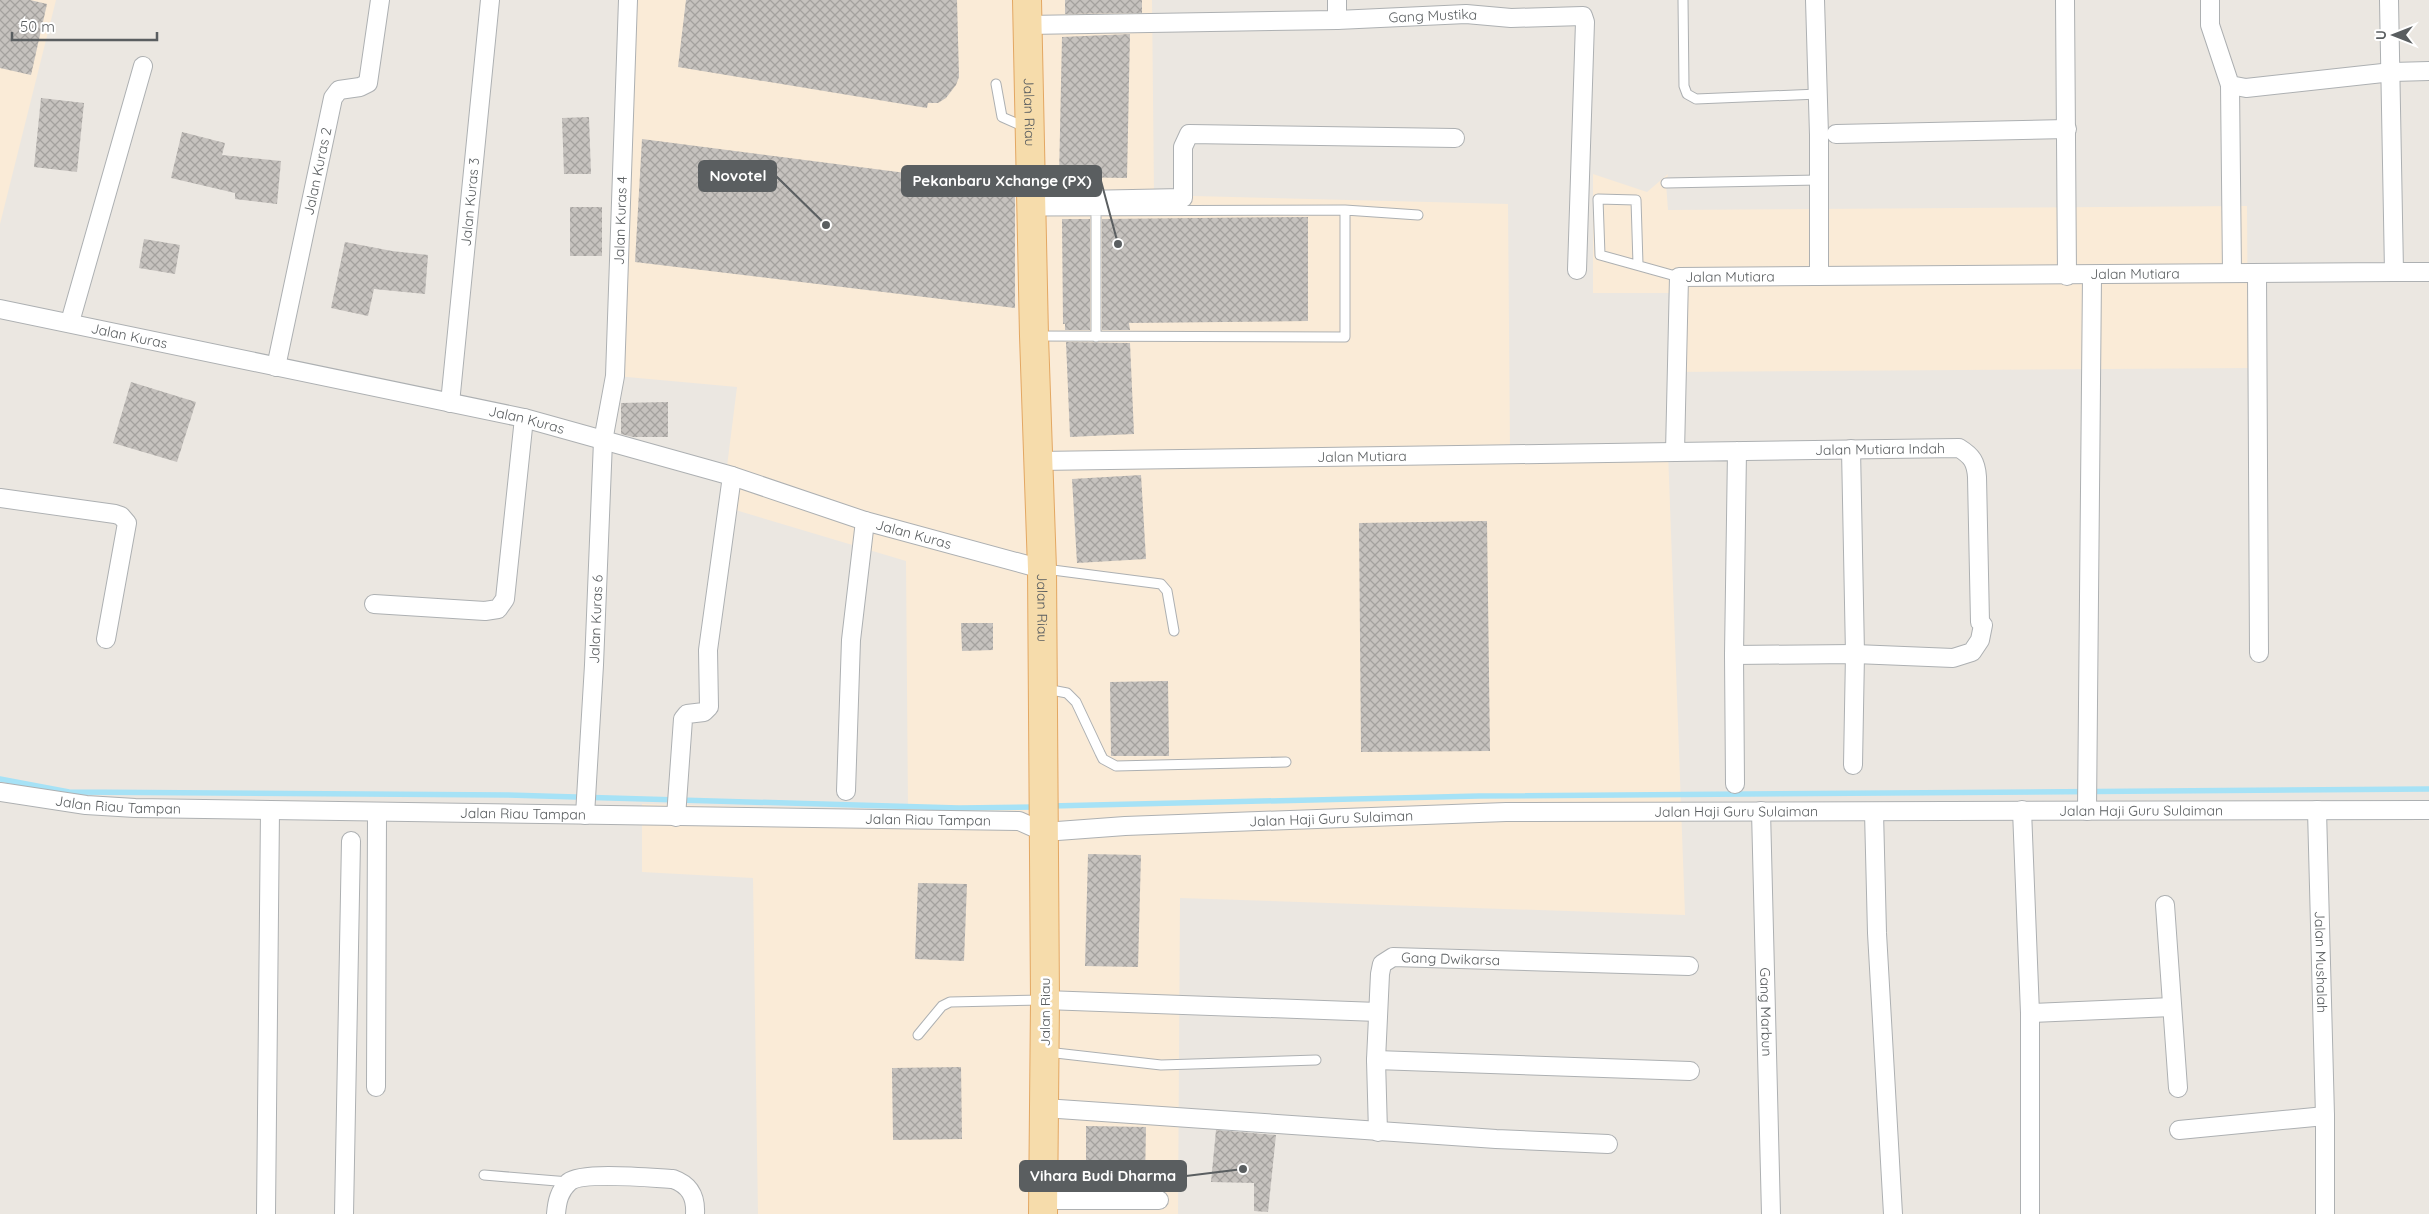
<svg xmlns="http://www.w3.org/2000/svg" width="2429" height="1214" font-family="Quicksand,sans-serif">
<style>
.commercial{fill:#faebd7}
.lines{fill:none;stroke-linecap:round;stroke-linejoin:round}
.stream{stroke:#a6e2f6;stroke-width:5.5}
.building{fill:url(#building-cross-hatch)}
.service-casing{stroke:#adb0b2;stroke-width:11}
.minor-casing{stroke:#adb0b2;stroke-width:20}
.primary-casing{stroke:#e3a762;stroke-width:30}
.service{stroke:#fff;stroke-width:9}
.minor{stroke:#fff;stroke-width:18}
.primary{stroke:#f6dcab;stroke-width:28}
.labels{text-anchor:middle;dominant-baseline:central;stroke-width:5;stroke-linejoin:round;paint-order:stroke}
.street-label{font-size:14px;fill:#5a5e60;stroke:#fff}
.leader{fill:none;stroke:#5a5e60;stroke-width:2}
.callout-dot{fill:#5a5e60;stroke:#fff;stroke-width:2}
.callout{fill:#5a5e60;stroke:#5a5e60;stroke-width:2}
.callout-label{font-size:15px;text-anchor:middle;font-weight:bold;fill:#fff}
</style>
<defs>
<pattern id="building-cross-hatch" width="8" height="8" patternUnits="userSpaceOnUse" patternTransform="scale(1.25)"><rect width="8" height="8" fill="#c6c2be"/><path d="M0 0l8 8M0 8l8-8" fill="none" stroke="#a4a19e"/></pattern>
</defs>
<rect width="100%" height="100%" fill="#ebe7e1"/>
<path class="commercial" d="M0,0h56l-56,224z
M637,0h515l2,195 354,9 2,247h158l17,464 -505,-17 -2,316h-420l-5,-336 -111,-6v-68l266,6 -2,-249 -184,-55 15,-119 -121,-11z
M1593,174l54,18 21,-18 -2,9 2,27 579,-4 1,162 -578,4 -1,-79h-76z"/>
<g class="lines">
<path class="stream" d="M0,779l69,13 438,3 452,13 78,-1
M1051,806l428,-10 950,-7"/>
</g>
<path class="building" d="M0,0h30l17,4 -16,71 -31,-7z
M686,0h271l2,77 -3,8 -10,13 -8,5h-10l-1,5 -249,-41z
M1065,0h77v13l-77,1z
M1130,34l-3,144 -68,-1 3,-140z
M41,98l43,5 -7,69 -43,-5z
M589,117l2,57h-27l-2,-56z
M182,132l43,11 -3,12 59,6 -4,43 -42,-5v-6l-64,-15z
M642,139l373,48v121l-380,-46z
M570,207h32v49h-32z
M1308,217v104l-179,2 1,7h-28v-111z
M1062,219h28v111h-25v-6h-2z
M144,239l36,6 -5,29 -36,-6z
M345,242l47,9 36,4 -3,39 -51,-5 -6,27 -37,-8z
M1066,342l64,1 4,91 -64,3z
M131,382l65,20 -19,60 -64,-19z
M668,402v35h-35l-12,-3v-31z
M1141,475l5,84 -69,4 -5,-84z
M1487,521l3,230 -129,1 -2,-229z
M961,623h32v27l-31,1z
M1168,681l1,75h-58l-1,-74z
M1088,854l53,1 -3,112 -53,-1z
M918,883l49,1 -3,77 -49,-2z
M961,1067l1,72 -69,1 -1,-72z
M1086,1126l60,1 -1,54 -59,-1z
M1216,1130l60,5 -8,77 -14,-1v-28l-43,-1z"/>
<g class="lines">
<defs>
<path id="service" d="M1683,0l1,86 3,8 9,5 122,-5
M996,84l6,33 25,11
M1666,183l153,-3
M1034,211l311,-1 73,5
M1096,212v125
M1638,264l-2,-64 -38,-1 2,56 79,22
M1036,336l309,1v-127
M1045,569l116,15 6,7 7,40
M1046,689l21,4 9,9 24,51 3,6 13,7 170,-4
M918,1035l24,-29 8,-4 92,-2
M1047,1052l114,13 155,-5
M484,1175l85,7"/>
<g id="minor">
<path d="M1337,0v20"/>
<path d="M1815,0l4,135v141"/>
<path d="M2065,0l2,276"/>
<path d="M2210,0v25l20,60 16,3 146,-16 37,-1"/>
<path id="s1" d="M1027,25l310,-5 129,-6 45,4 72,-2 2,6 -8,248"/>
<path d="M2230,85l2,188"/>
<path d="M1836,134l231,-5"/>
<path d="M1031,201l152,-3v-51l6,-13 266,4"/>
<path d="M2394,272h35"/>
<path d="M2257,273l2,380"/>
<path id="s2" d="M0,309l524,109 208,58 133,45 177,48"/>
<path d="M70,322l73,-256"/>
<path id="s3" d="M276,367l57,-269 6,-8 21,-3 8,-4 12,-83"/>
<path id="s4" d="M450,403l40,-403"/>
<path d="M1851,449l4,205 -2,111"/>
<path id="s5" d="M1675,452l4,-175 715,-5 -5,-272"/>
<path id="s6" d="M1038,461l637,-9 284,-4c13,8 17,14 18,29l3,145 3,3 -3,15 -8,12 -19,6 -98,-4 -121,1 3,-204"/>
<path d="M0,498l115,16 6,2 6,7 -21,116"/>
<path d="M374,604l111,7 13,-2 7,-10 19,-181"/>
<path d="M1734,655l1,129"/>
<path d="M846,791l5,-151 14,-119"/>
<path id="s7" d="M0,792l86,13 49,3 884,13 25,11 81,-6 381,-14 923,-2"/>
<path d="M2022,810l8,203v201"/>
<path id="s8" d="M2317,810l8,306v98"/>
<path id="s9" d="M1761,811l10,403"/>
<path d="M2087,811l5,-535"/>
<path d="M1874,812l3,121 16,281"/>
<path id="s10" d="M585,815l9,-150 9,-224 12,-65 13,-376"/>
<path d="M676,817l7,-98 4,-5 17,-2 5,-5 -1,-57 24,-174"/>
<path d="M2165,905l13,183"/>
<path d="M1045,1000l333,12"/>
<path d="M2030,1013l142,-6"/>
<path d="M1376,1060l314,11"/>
<path d="M376,1087l1,-274"/>
<path d="M1044,1108l452,31 112,5"/>
<path d="M2179,1130l146,-14"/>
<path id="s11" d="M1378,1132l-2,-72 4,-86 2,-10 11,-7 296,9"/>
<path d="M1043,1200h116"/>
<path d="M266,1214l4,-404"/>
<path d="M344,1214l7,-373"/>
<path d="M556,1214c1,-12 3,-23 13,-32 13,-11 84,-4 104,-3 17,6 23,18 22,35"/>
</g>
<g id="primary">
<path id="s12" d="M1027,0l7,336 8,233 3,431 -2,214"/>
</g>
</defs>
<use href="#service" class="service-casing"/>
<use href="#minor" class="minor-casing"/>
<use href="#primary" class="primary-casing"/>
<use href="#service" class="service"/>
<use href="#minor" class="minor"/>
<use href="#primary" class="primary"/>
</g>
<g class="labels">
<g class="street-label">
<text stroke="none"><textPath href="#s1" startOffset="406">Gang Mustika</textPath></text>
<text stroke="none"><textPath href="#s12" startOffset="112">Jalan Riau</textPath></text>
<text stroke="none"><textPath href="#s3" startOffset="200">Jalan Kuras 2</textPath></text>
<text stroke="none"><textPath href="#s4" startOffset="202">Jalan Kuras 3</textPath></text>
<text stroke="none"><textPath href="#s10" startOffset="596">Jalan Kuras 4</textPath></text>
<text stroke="none"><textPath href="#s5" startOffset="631">Jalan Mutiara</textPath></text>
<text stroke="none"><textPath href="#s5" startOffset="226">Jalan Mutiara</textPath></text>
<text stroke="none"><textPath href="#s2" startOffset="132">Jalan Kuras</textPath></text>
<text stroke="none"><textPath href="#s2" startOffset="538">Jalan Kuras</textPath></text>
<text stroke="none"><textPath href="#s6" startOffset="842">Jalan Mutiara Indah</textPath></text>
<text stroke="none"><textPath href="#s6" startOffset="324">Jalan Mutiara</textPath></text>
<text stroke="none"><textPath href="#s2" startOffset="942">Jalan Kuras</textPath></text>
<text stroke="none"><textPath href="#s12" startOffset="608">Jalan Riau</textPath></text>
<text stroke="none"><textPath href="#s10" startOffset="196">Jalan Kuras 6</textPath></text>
<text stroke="none"><textPath href="#s7" startOffset="119">Jalan Riau Tampan</textPath></text>
<text stroke="none"><textPath href="#s7" startOffset="2145">Jalan Haji Guru Sulaiman</textPath></text>
<text stroke="none"><textPath href="#s7" startOffset="1740">Jalan Haji Guru Sulaiman</textPath></text>
<text stroke="none"><textPath href="#s7" startOffset="524">Jalan Riau Tampan</textPath></text>
<text stroke="none"><textPath href="#s7" startOffset="1335">Jalan Haji Guru Sulaiman</textPath></text>
<text stroke="none"><textPath href="#s7" startOffset="929">Jalan Riau Tampan</textPath></text>
<text stroke="none"><textPath href="#s11" startOffset="239">Gang Dwikarsa</textPath></text>
<text stroke="none"><textPath href="#s8" startOffset="152">Jalan Mushalah</textPath></text>
<text transform="translate(1045 1012) rotate(-90)">Jalan Riau</text>
<text stroke="none"><textPath href="#s9" startOffset="201">Gang Marbun</textPath></text>
</g>
</g>
<path class="leader" d="M826 225L776 176M1118 244L1101 181M1243 1169L1186 1176"/>
<g class="callout-dot">
<circle cx="826" cy="225" r="5"/>
<circle cx="1118" cy="244" r="5"/>
<circle cx="1243" cy="1169" r="5"/>
</g>
<g class="callout">
<rect x="699" y="161" width="77" height="30" rx="5"/>
<rect x="902" y="166" width="199" height="30" rx="5"/>
<rect x="1020" y="1161" width="166" height="30" rx="5"/>
</g>
<g class="callout-label">
<text x="738" y="181">Novotel</text>
<text x="1002" y="186">Pekanbaru Xchange (PX)</text>
<text x="1103" y="1181">Vihara Budi Dharma</text>
</g>
<g transform="translate(2394 35) rotate(270)" stroke="#ffffff" stroke-width="4" paint-order="stroke">
<path d="M0-4L9 19L0 12L-9 19Z" fill="#5a5e60"/>
<text y="-8" font-size="14" font-weight="bold" text-anchor="middle" fill="#5a5e60">U</text>
</g>
<path d="M12 32v8h145v-8" fill="none" stroke="#5a5e60" stroke-width="2.5"/>
<text x="20" y="32" font-size="15" fill="#5a5e60" stroke="#ffffff" stroke-width="4" paint-order="stroke">50 m</text>
</svg>
